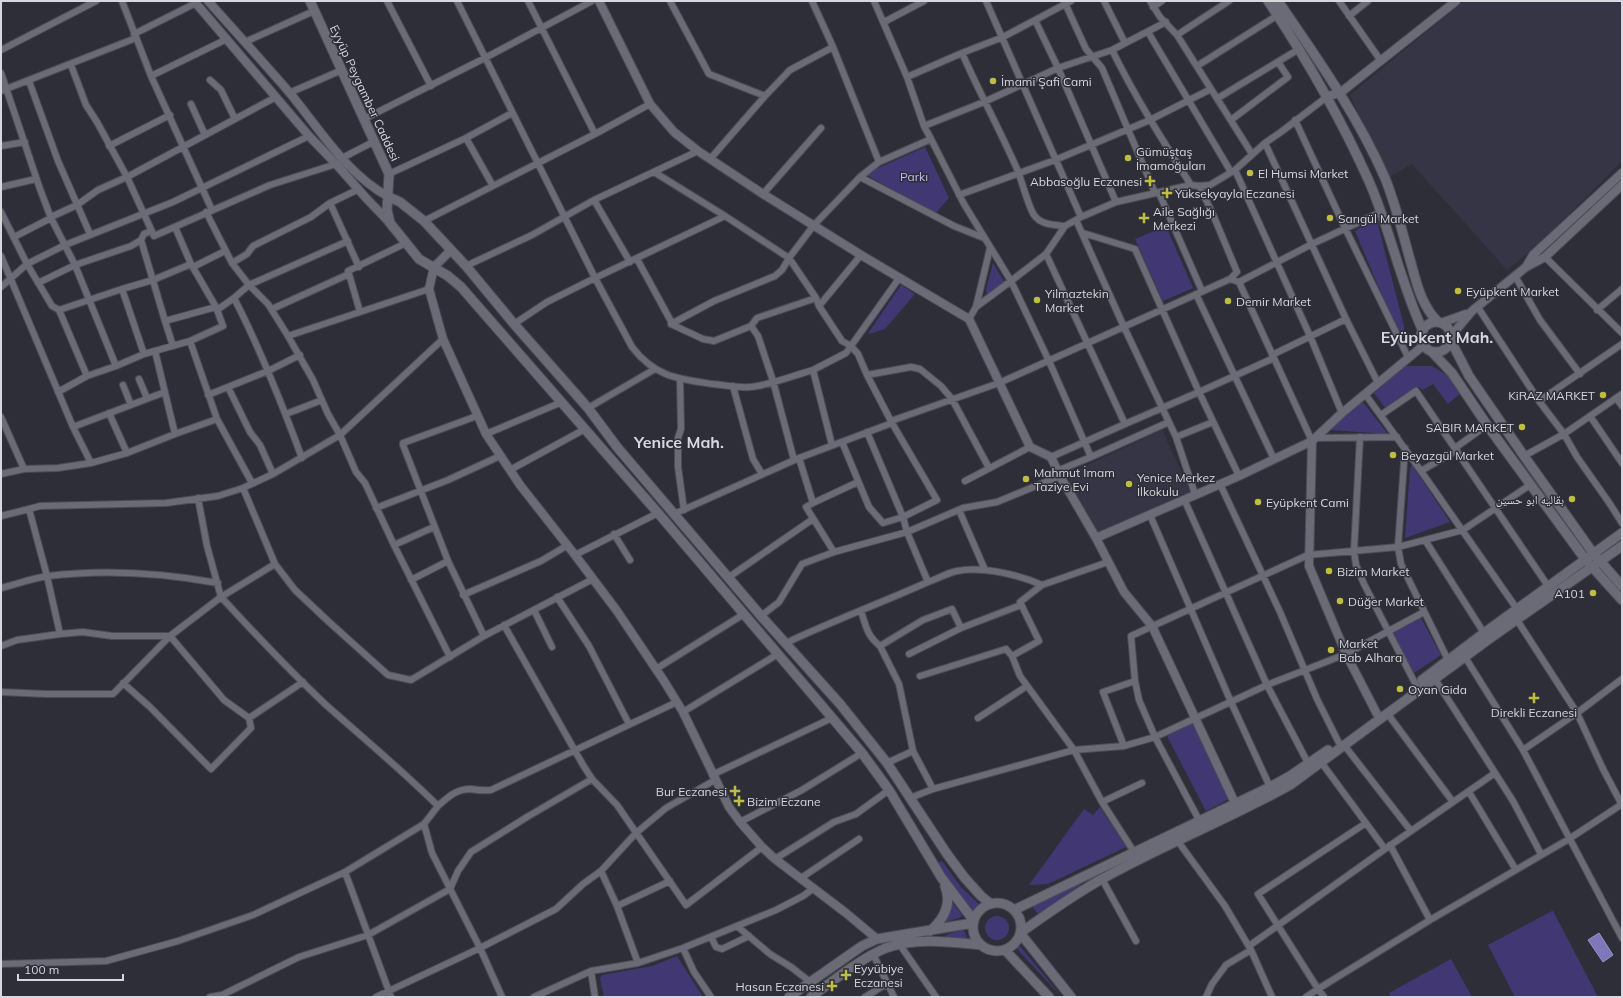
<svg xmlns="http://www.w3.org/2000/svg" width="1623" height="998" font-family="Mulish,'Noto Naskh Arabic',sans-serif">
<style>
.built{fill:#363546}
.green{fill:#413873}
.water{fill:#7e77ba;stroke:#9994c5}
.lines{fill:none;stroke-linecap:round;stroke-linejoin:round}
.minor-casing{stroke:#4d4c55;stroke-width:8}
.tertiary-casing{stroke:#4d4c55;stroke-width:10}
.secondary-casing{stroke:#4d4c55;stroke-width:11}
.minor{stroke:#6b6b77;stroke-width:6}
.tertiary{stroke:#6b6b77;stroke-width:8}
.secondary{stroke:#6b6b77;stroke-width:9}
.poi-dot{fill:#c0be40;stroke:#2e2e39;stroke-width:1.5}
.labels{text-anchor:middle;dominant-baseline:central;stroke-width:3;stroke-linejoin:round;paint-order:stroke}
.poi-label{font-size:12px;fill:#d7d7de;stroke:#2e2e39;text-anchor:start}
.street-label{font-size:12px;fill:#d7d7de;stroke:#2e2e39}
.park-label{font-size:12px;fill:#c2bdf5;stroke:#2e2e39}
.district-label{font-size:16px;font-weight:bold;fill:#d7d7de;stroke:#2e2e39}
</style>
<rect width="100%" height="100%" fill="#2e2e39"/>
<path class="built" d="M1464,1h158v160l-84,84 -31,25 -95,-106 -24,14 -38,-83z
M1162,430l29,62 -93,43 -32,-60z"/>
<path class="green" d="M925,147l24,51 -14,16 -70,-40z
M1376,217l28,109v4l-6,3 -43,-102z
M1166,226l27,62 -30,13 -28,-62z
M993,263l12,20 -18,13 -1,-6z
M901,285l14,9 -30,35 -16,5v-2z
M1405,366h27l18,11 11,16 -13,11 -15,-20 -10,6 -4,-3 -33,22 -12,-16z
M1362,401l26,33 -58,-4z
M1412,465l38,57 -45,16 5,-68z
M1421,618l20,37 -27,18 -22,-40z
M1193,723l36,76 -23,12 -39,-75z
M1100,807l26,40 -78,37 -19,1 55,-76 9,6z
M942,861l19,26 18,17 1,2 -7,5 -2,-1 -34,-47z
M1078,883l3,2 -43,29 -7,-9 31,-12z
M952,902l10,13 -1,2 -17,6 6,-10z
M1552,911h1l45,86h-83l-27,-52z
M985 928a12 12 0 1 1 24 0a12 12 0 1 1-24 0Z
M962,930h2l4,10 -23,-3 3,-3z
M1020,946l42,51 -45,-48v-2z
M677,956l26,41h-99l-4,-19 2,-3 50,-9z
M1451,959l21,38h-81l-2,-4z"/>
<path class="water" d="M1599,933l14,22 -10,7 -15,-22z"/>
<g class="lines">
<defs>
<path id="minor" d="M122,1l29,75 61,134
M387,1l44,85
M457,1l138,277 130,-62 64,42 25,-33 46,-48 19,-15 52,-23
M528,1l67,133
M670,1l39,73 56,22
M812,1l21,46 46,115
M874,1l33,76 17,49 7,13 33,65 47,77 35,-27 79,170 -74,33
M986,1l95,216
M1064,1l22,48 16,19 53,125
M1104,1l21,42
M1150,1l10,16 17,18 75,119
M1339,1l42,60
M1153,7l9,-6
M1349,16l19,-15
M1035,20l23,48 58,134
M884,22l40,-21
M1148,32l83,140
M134,34l62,-31
M1177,35l52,-34
M245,42l69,-31
M1,50l95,-49
M1112,50c23,47 51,91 79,135
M962,53c17,39 38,77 55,116 5,12 11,37 17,46 7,10 20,10 31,11
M71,65l15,40 11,17 30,55 27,59 116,-51 66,-21
M1197,66l81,-51
M1,73l39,116 11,29 24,47 41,101
M151,76l76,-37
M907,77l55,-24 41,-16 68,-36
M210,80l11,10 14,29
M29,81l29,80 32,73
M1,91l135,-53
M289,93l53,-23
M1218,98l81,-49
M191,104l14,31
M364,119l121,-61 107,-57
M1231,120l57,-43 -10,-15
M1295,120l50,108 63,129
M924,126l60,-24 74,-34 54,-18 54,-28
M466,138l27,48
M1265,143l81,176
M1,146l24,-4
M109,146l61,-31
M342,158l33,-17
M711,158l54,-62 25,-26 43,-23
M1235,170l75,166 32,77
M654,172l71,44
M389,174l77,-36 46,-25
M860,177l94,49 30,12
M1199,186l13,26 25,60 -7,7
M1,187l35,-8
M1159,193l43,98
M763,194l58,-66
M959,195l96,-35 95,-40 61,-31
M594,200l36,62
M330,203l29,64
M1,212l26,52 25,42 7,4 28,66
M206,212l26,51 17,22 99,-44
M51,217l26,-12 21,-15 29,-13 149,-80
M1076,220l48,107 52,110 19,57
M424,221l171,-87 55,-30
M1083,233l52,16 64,143 40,84
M14,237l37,-19
M141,240l24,81
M1046,254l19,-28 16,-9 35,-15 75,-17 8,1 11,-1 25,-15 30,-27 16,-11 47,-36
M1,256l72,171
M1545,257l77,76
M637,259l36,66 30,14 11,2 37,-15 6,-8 59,-20 3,8 42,-51
M232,263l15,-9 6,-8 58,-29 19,-14 29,-14
M466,266l66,-31 62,-35 104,-49
M193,267l32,-16
M349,274l11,38
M1515,276l25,44 40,54
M1239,282l73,-38 69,-32
M38,283l37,-18 56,-19 10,-6 3,-6 7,-3
M1,287l26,-23 38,-19 108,-43 136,-66
M122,289l22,65
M429,289l-141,47 25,44 15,34 12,21 16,37 9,11 29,62 56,112
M1196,294l78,165
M234,298c27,52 48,106 68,160
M819,306l23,35 9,5 49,-69
M1477,306l62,95 25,33 13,23 33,47 12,19
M976,307l14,-59
M272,309l77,-35 -1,-3 58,-28
M59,310l63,-21 31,-9 38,-16
M217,310l17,-12 15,-13 19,19 20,32
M1597,310l25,-21
M969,319l7,-12 35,-26 38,80 42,96 -34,14
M514,324l33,-22 48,-24 37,69c23,30 46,32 81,37 12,1 25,4 37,3 17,-1 45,-12 63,-17
M671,324l43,-23 61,-25 7,-6 7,-12 27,40
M751,326l7,10 15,45 21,79
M173,346l-8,-25 51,-14
M155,351l20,83 42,-15 -27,-78
M1272,355l74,-36 32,64
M867,375l44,-8 9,2 21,17 11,13 37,69
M139,379l8,19
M680,379l1,50 -3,9v29l6,43
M123,385l8,20
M733,386l20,73 9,15
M228,387l22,45 10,13 13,29
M58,392l29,-16 29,-10 28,-12 46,-13 33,-15 -7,-19 -25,-43 -16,-37
M165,392l-92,35 18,36 36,-10 48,-19
M1365,394l56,77 96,138
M208,395l60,-24 32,-16
M1616,398l6,8
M1539,401l83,-57
M588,408l67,-39
M109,413l18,40
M286,414l36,-14
M1381,415l35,-24 132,195
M477,416l-74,27v2l45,116 36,75
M1590,416l32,47
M1,417l23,52 -23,5
M217,419l35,64
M891,421l108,-38 231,-104 9,3 73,159
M1125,424l74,-32 75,-34
M867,432l36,85 4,15 21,50c9,-3 19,-9 29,-11 26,-5 62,4 85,14l66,-23
M486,434l76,-32
M1176,437l37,-15
M1360,437l-6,114 2,14 8,19 52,101
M1315,438l82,-1
M832,445l-19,-75 33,-17 5,-7 7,8 9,21 25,48
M1405,448l-7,99 3,17 47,96
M1455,448l32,-23
M1524,456l40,-22 58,-40
M1091,457l78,-35
M799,458l14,45 -7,4 28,45
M24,469l34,-1 33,-5
M510,470l75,-41
M1421,471l36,-21
M965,481l65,-34
M1220,484l60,128 37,87 22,44
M243,488l32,76 20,26 34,32 59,53 23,5 73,-44 109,-57
M1184,499l83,186 41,78
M813,503l45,-21
M376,508l72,-28 52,-24
M959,510l26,60
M674,514l125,-56 93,-35 45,77 -34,17 -20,6 -14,-16 -27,-65
M1150,515l81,187 39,85
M1,516l28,-7
M614,534l16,26
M1425,540l59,93
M394,545l40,-18
M575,555l83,-42
M729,577l84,-58
M411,580l37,-19
M1042,585l-22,17 19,39 -27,15 8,20 54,74 50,-4 31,-9 112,-52 79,-31 78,-42
M1,588c16,-4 32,-10 47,-12 57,-7 115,-3 170,7
M463,595l78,-34 27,-16
M557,597l32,49 40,78
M534,610l18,37
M861,611c5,15 6,25 19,35
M761,616l18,-14 23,-38 32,-12 73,-20 56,-24 34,-6 63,-26
M1517,620l60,93 26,56 19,36
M504,625l79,140 9,14 25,26 69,100 76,-58
M60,634l-13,-58 -18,-67 11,-3 126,-3 52,-7 25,-8 30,-14 67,-39 103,-96
M786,643c46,-22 95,-40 142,-61
M1,646l16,-6 43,-6 23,-2 29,4h58l51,-39 -14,-51 -9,-48
M909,654l52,-26
M1465,657l58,93 99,188
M656,669l88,-55
M920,676l86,-27 6,7
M1435,679l78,122 28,53
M123,683l27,24 61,62 40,-41 -2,-10
M1,692l45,2h67l57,-58 54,64 25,18 54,-36
M683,712l95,-58
M1387,713l66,89
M978,718l49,-32
M1344,745l67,86
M1124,746l-21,-54 32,-11
M1523,750l54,-37 45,-34
M913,751l20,38
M1321,762l64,87
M887,763l26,-12 -14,-67 -19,-38 43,-26 29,-11 9,19 60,-23
M712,775l120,-57
M1469,792l47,78
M910,798l23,-9 141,-39 28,52 32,50
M1102,802l40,-19
M438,806c10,-9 18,-17 33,-17 7,1 13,2 20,1l186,-88
M1199,820l-44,-83 -16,-37 -4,-19 -4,-45 177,-81 90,-8 65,-17 67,-45
M740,822l62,-32 60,-37
M1366,823l-108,71 60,95 112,-69 139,-81 53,-35
M424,824l8,29 48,95 22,49
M1177,840l48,66 26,44 -25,15 -14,19 -6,13
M1390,845l40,75
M775,859l59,-37 22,-8 33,-24
M601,871l16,35 53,-25
M345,872l46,125
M801,878l58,-39
M1102,879l34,62
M617,906l21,57
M737,926l33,28 21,13 18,14
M711,937l5,10 6,2 27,-13
M900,945l36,52
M1249,946l136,-97 110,-76
M683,948l11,24 17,25
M1251,950l21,47
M873,954l21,43
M1,964l105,-3 72,-20 75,-26 92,-43 79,-48 14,-18c-36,-36 -75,-68 -113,-102 -36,-34 -70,-70 -104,-107l54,-33
M591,971l4,26
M210,997l12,-2 77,-38 69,-22 82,-46 8,-18 13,-19 56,-35 65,-38
M376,997l104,-49 76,-39 27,-25 18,-13 35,-38 30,-25 49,-28
M534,997l57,-26 47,-8 45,-15 93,-38 27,-14 11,-8
M865,997l23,-14
M1306,997l12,-8 6,8"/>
<path id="tertiary" d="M194,1l115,135 27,28 30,34 24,25
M208,1c27,30 54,60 81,91 30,36 57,82 100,105
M599,1l51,103 24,28 24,19 65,43 98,61 108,64 61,128 21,10 9,19 36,62
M1328,96l12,-3 116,-92
M451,250l-17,17 -5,22 14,50 43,95 34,51 55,70 42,56 47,70 19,31 46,95 11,15 22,25 13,12 71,54 31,26
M1526,267l7,-12 89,-82
M1441,323l25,-9
M1451,336l21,-25 54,-44 19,-10 77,-72
M1377,714l-31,-60 -37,-88 3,-125 30,-28 82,-68
M1235,803l-83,-177 -28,-34 -28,-54 143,-62 73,-35"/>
<path id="secondary" d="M310,1l79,173 -2,36 3,13 29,36 29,17 13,11 197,226 204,240 27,37 52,87 33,44
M1268,1c38,57 72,116 100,178 22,49 32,103 55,152
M1278,1c39,57 79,113 107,177 10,25 17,52 24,78 7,24 11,48 29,66
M389,197l11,5 24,19 42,45 48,58 74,84 29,39 144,169 79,88 47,59 60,91 17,23 17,19 10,8
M1421 337a15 15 0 1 1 30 0a15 15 0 1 1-30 0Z
M1451,341l18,35 55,80 69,97 29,33
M1431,351l21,22 35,52 98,134 37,41
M1422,680l62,-47 138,-100
M973 927a24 24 0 1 1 48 0a24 24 0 1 1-48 0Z
M1014,910l256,-123 20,-11 38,-26
M930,931c14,-12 22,-27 15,-45
M1005,950l44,47
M789,997l73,-51 15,-7 96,-16
M811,997c20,-15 52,-40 75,-49 30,-11 64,-6 95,-3
M1071,997l-51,-64c27,-19 53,-38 82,-54 61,-34 127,-60 188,-94l199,-146 133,-93"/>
</defs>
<use href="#minor" class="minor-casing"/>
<use href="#tertiary" class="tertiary-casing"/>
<use href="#secondary" class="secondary-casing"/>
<use href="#minor" class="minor"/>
<use href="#tertiary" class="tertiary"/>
<use href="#secondary" class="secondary"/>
</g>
<g class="poi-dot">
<circle cx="993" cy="81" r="4"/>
<circle cx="1128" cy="158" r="4"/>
<circle cx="1250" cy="173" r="4"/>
<path d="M1148 175h4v4h4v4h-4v4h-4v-4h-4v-4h4z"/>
<path d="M1165 187h4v4h4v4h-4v4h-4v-4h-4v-4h4z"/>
<path d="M1142 212h4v4h4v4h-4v4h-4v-4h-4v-4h4z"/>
<circle cx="1330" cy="218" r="4"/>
<circle cx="1458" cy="291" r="4"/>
<circle cx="1037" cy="300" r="4"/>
<circle cx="1228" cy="301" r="4"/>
<circle cx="1603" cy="395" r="4"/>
<circle cx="1522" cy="427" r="4"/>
<circle cx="1393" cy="455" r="4"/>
<circle cx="1026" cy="479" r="4"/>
<circle cx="1129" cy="484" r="4"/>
<circle cx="1572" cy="499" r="4"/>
<circle cx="1258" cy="502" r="4"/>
<circle cx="1329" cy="571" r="4"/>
<circle cx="1593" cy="593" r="4"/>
<circle cx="1340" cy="601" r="4"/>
<circle cx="1331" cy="650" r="4"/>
<circle cx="1400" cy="689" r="4"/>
<path d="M1532 692h4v4h4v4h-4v4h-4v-4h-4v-4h4z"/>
<path d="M733 785h4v4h4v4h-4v4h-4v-4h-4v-4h4z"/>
<path d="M737 795h4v4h4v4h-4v4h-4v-4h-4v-4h4z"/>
<path d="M844 969h4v4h4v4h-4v4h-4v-4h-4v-4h4z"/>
<path d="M830 980h4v4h4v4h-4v4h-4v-4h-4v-4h4z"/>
</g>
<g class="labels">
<g class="poi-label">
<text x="1001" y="81">İmami Şafi Cami</text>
<text x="1136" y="151">Gümüştaş<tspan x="1136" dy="14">İmamoğuları</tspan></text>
<text x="1258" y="173">El Humsi Market</text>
<text x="1142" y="181" text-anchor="end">Abbasoğlu Eczanesi</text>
<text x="1175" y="193">Yüksekyayla Eczanesi</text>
<text x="1153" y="211">Aile Sağlığı<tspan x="1153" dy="14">Merkezi</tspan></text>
<text x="1338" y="218">Sarıgül Market</text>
<text x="1466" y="291">Eyüpkent Market</text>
<text x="1045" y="293">Yilmaztekin<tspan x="1045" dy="14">Market</tspan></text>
<text x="1236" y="301">Demir Market</text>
<text x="1595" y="395" text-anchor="end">KiRAZ MARKET</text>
<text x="1514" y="427" text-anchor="end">SABIR MARKET</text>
<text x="1401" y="455">Beyazgül Market</text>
<text x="1034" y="472">Mahmut İmam<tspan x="1034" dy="14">Taziye Evi</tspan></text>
<text x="1137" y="477">Yenice Merkez<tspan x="1137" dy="14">İlkokulu</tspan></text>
<text x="1564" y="499" text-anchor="end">بقاليه ابو حسين</text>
<text x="1266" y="502">Eyüpkent Cami</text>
<text x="1337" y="571">Bizim Market</text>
<text x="1585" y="593" text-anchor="end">A101</text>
<text x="1348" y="601">Düğer Market</text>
<text x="1339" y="643">Market<tspan x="1339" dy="14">Bab Alhara</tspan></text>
<text x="1408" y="689">Oyan Gida</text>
<text x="1534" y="712" text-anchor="middle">Direkli Eczanesi</text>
<text x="727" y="791" text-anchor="end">Bur Eczanesi</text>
<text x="747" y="801">Bizim Eczane</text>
<text x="854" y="968">Eyyübiye<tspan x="854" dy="14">Eczanesi</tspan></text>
<text x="824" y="986" text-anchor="end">Hasan Eczanesi</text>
</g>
<g class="street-label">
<text transform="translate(365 93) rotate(65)">Eyyüp Peygamber Caddesi</text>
</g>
<g class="park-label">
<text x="914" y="176">Parkı</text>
</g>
<g class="district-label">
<text x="1437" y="337">Eyüpkent Mah.</text>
<text x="679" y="442">Yenice Mah.</text>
</g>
</g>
<rect width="1623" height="998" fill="none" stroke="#d7d7de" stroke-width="4"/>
<path d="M18 974v6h105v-6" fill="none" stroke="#d7d7de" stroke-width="2"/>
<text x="24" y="974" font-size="12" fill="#d7d7de" stroke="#2e2e39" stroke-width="3" paint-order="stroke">100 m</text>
</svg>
